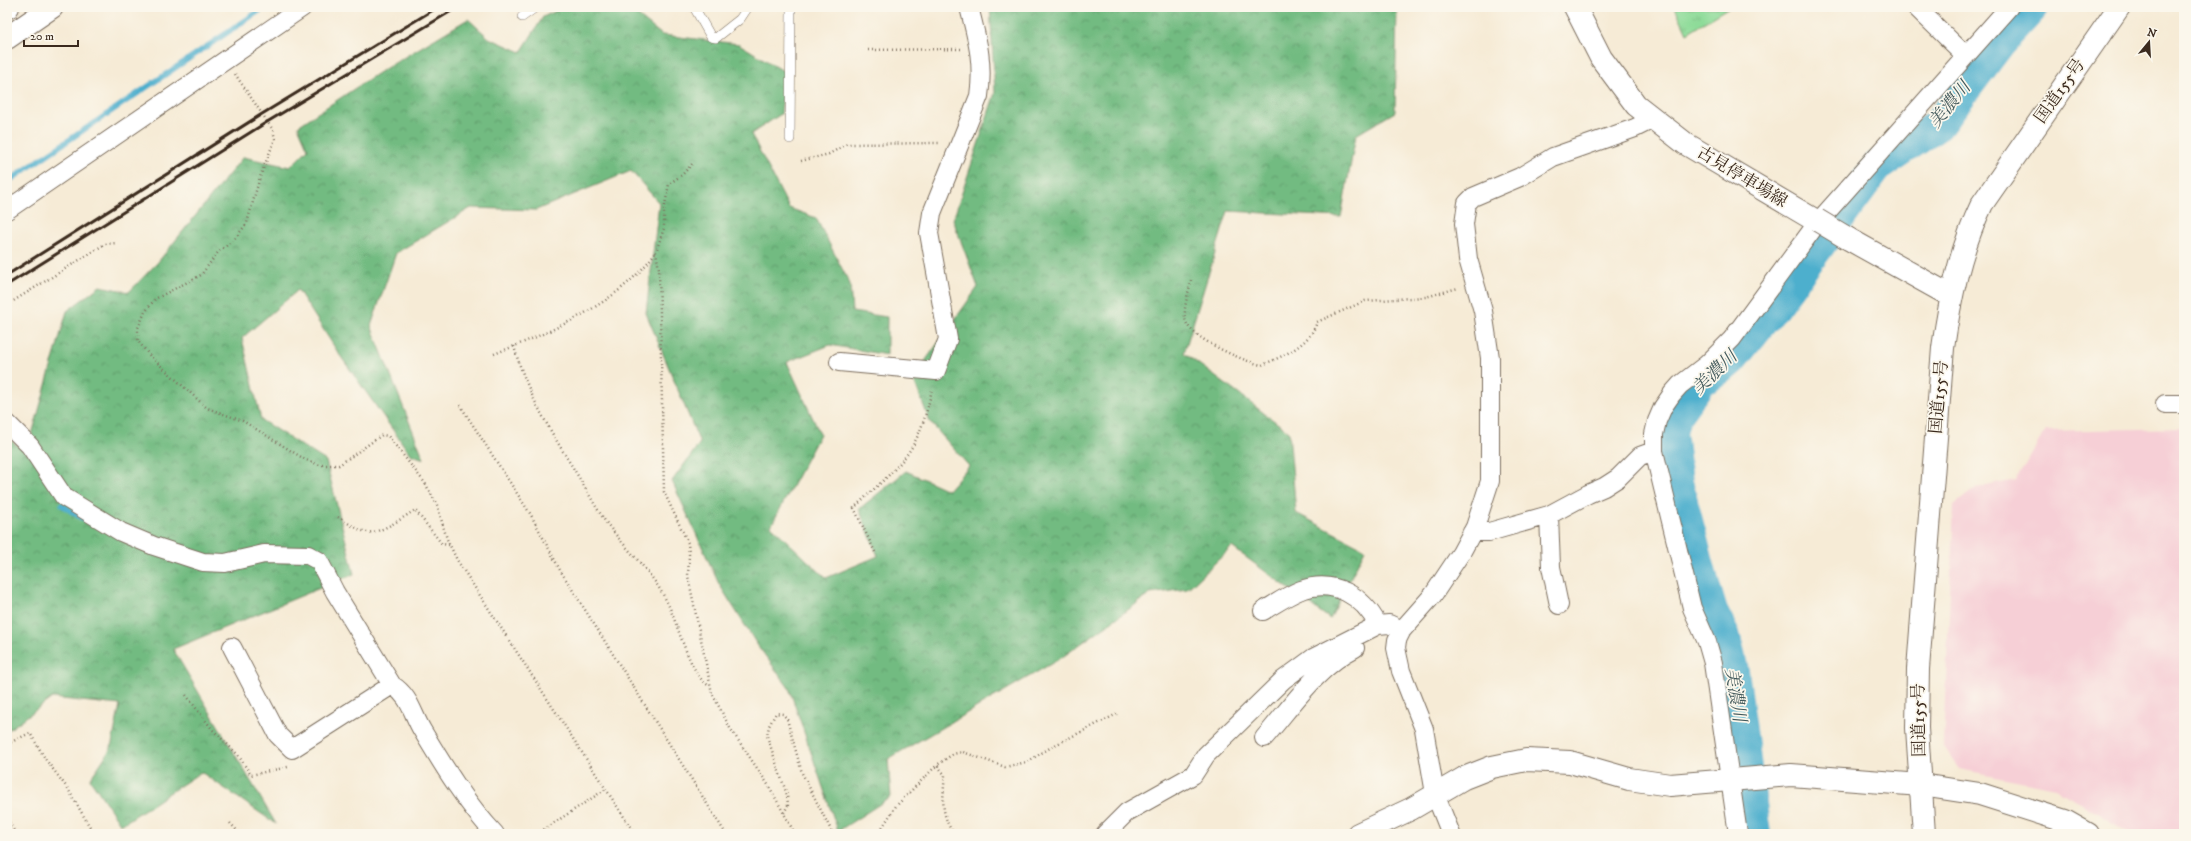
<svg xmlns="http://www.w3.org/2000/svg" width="2191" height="841" font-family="'IM FELL DW Pica','Noto Serif JP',serif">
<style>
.built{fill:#f6cfd6}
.forest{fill:url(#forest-crowns);stroke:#567250}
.park{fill:url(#park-tufts);stroke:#64825c}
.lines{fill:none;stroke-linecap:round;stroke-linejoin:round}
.stream{stroke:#4eafcd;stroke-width:5.5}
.river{stroke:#4eafcd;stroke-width:32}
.lane-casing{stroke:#7c6e5e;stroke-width:10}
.street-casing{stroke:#7c6e5e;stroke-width:20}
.secondary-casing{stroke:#7c6e5e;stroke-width:24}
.highway-casing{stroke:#7c6e5e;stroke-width:24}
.path{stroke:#7c6e5e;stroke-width:2.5;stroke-dasharray:1 3;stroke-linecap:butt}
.lane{stroke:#fff;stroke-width:9}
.street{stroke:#fff;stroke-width:18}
.secondary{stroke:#fff;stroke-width:22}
.highway{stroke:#fff;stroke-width:22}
.rail{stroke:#3b2a1e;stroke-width:3}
.secondary-bridge-casing{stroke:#7c6e5e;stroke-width:24;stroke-linecap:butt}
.secondary-bridge{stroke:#fff;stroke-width:22}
.labels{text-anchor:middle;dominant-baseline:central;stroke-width:3.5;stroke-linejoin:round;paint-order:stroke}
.street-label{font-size:17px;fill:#3b2a1e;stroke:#fbf7ec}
.water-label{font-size:18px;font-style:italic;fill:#42595b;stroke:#fbf7ec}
</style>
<defs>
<pattern id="forest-crowns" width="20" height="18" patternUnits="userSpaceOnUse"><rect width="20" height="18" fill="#72bb81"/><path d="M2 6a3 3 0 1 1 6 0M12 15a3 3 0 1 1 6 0" fill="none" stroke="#5f9869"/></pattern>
<pattern id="park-tufts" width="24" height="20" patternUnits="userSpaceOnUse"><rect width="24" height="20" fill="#8edb99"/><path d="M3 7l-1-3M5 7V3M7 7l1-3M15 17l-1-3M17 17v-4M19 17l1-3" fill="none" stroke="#7bbc83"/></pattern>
</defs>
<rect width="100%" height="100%" fill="#fbf7ec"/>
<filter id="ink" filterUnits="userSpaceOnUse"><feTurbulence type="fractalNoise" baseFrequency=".025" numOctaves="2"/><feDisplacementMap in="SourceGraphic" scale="8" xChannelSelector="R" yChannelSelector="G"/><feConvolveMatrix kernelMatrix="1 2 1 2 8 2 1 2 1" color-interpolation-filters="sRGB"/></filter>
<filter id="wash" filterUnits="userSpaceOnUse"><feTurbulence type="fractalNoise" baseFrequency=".012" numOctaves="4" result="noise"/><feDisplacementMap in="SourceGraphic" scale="16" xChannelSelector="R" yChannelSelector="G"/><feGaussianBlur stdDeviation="0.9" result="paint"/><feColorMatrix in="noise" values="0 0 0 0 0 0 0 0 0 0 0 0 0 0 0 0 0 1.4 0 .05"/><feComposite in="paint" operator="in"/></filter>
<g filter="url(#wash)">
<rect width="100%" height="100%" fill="#f6ebd6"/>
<path class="built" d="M2184,428v406h-53l-75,-46 -97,-19 -16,-24 11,-240 22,-17 40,-8 29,-49z"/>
<path class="forest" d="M564,7h63l35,28 77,9 46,28 -4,42 -30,20 38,74 27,10 34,66 2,28 35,5v38l-57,-10 -43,17 33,72 -49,92 55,52 52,-22 -19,-47 47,-38 42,19 21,-24 -39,-44 -17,-44 65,-91 -25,-67 42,-127 -5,-86h407l-2,105 -39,23 -15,82 -113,-6 -44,142 105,79 7,81 69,36 -35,70 -98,-72 -45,42 -37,5 -89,64 -173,101 3,38 -53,34 -49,-143 -33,-45 -37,-59 -47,-103 28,-38 -54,-130 13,-110 -28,-32 -95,39 -65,-2 -75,45 -25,73 53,133 -14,-5 -71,-100 -41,-64 -56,48 19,82 65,41 28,113 -181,75 103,175 -75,-52 -80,53 -31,-46 21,-31 9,-43 -68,-7 -45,33v-293l20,14 40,-141 33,-25 29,6 29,-30 85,-105 47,10 18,-18 -10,-23 80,-53 90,-54 21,19 32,14 22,-35z"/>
<path class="park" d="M1675,7h54l-42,26z"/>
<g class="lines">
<path class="stream" d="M7,182l258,-175
M62,505l21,14"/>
<path class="river" d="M1755,834l-22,-163 -8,-33 -13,-26 -12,-41 -23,-89 -6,-50 4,-16 26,-35 17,-10 13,-11 42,-52 105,-142 60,-41 61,-81 34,-37"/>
</g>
</g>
<g filter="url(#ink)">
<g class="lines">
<defs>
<path id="lane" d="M694,7l17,30 5,1 24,-19 8,-12
M522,17l14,-10
M790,139l1,-132"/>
<path id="street" d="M1916,7l49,48
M7,210l296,-203
M839,362l97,9 12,-32 -19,-106 3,-20 47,-117c5,-34 -2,-57 -10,-89
M2165,404h19
M7,423l23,23 34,51 57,35 33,14 49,16 22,1 39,-9 44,1 11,6 16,31 57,93c18,11 20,28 30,45 22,37 44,73 73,104
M1549,515l2,52 8,38
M1472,532h17l60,-17 39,-21 16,-7 14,-9 22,-22 14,-5
M1263,611c12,-7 25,-16 38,-21 33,-12 62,6 77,35
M232,647l46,88 14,14 100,-64
M1264,738c28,-32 53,-71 91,-90
M1105,834l22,-22 66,-37 13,-20 77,-75 30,-22 65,-33 11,-1 13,6
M1451,834l-16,-40 -11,-65 -23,-58 -5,-23 1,-8 5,-10 31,-35 28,-42 14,-26 15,-46v-123l-7,-47 -15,-52 -4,-35 3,-21 6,-6 47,-20 33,-20 82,-29 10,-5 5,-6
M1738,834l-25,-171 -6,-21 -15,-34 -38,-157v-17l3,-13 6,-14 9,-13 8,-9 26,-20 26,-26 86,-117 191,-215"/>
<path id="secondary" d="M1575,7l26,51 35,47 50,39 132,78 -1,-2
M1847,238l104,58
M1358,834l53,-25 53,-31 28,-11 34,-7 44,2 59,17 41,6 121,-10 130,10 59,9 85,27 23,13"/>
<path id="highway" d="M7,7h1
M7,38l45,-31
M1924,834l-7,-106 1,-59 25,-321c7,-50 17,-98 39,-144l137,-197"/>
</defs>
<use href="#lane" class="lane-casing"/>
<use href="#street" class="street-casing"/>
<use href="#secondary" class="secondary-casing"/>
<use href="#highway" class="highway-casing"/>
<path class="path" d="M868,50l94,-1
M235,74l38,56 2,9 -15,38 -13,46 -13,17 -15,11 -18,24 -46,24 -10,13 -7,16v13l12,15 57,52 36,13 63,39 14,5h19l43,-30 6,1 37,47 12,22 10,34 10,21 178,274
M801,161l28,-7 18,-10 94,-1
M692,164l-9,10 -14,10 -5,26v18l-8,24 3,17 5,223 24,51 1,11 -1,22 24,117 18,35 39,58 26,48
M1191,280c-2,12 -9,30 -5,42 6,17 59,40 76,43 21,-9 47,-19 55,-43l48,-21 61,-4 32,-9
M7,305l98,-61 12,-1
M514,346c12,47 39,89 64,130 10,16 19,34 30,49 19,25 45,48 59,77 10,19 24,77 43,84
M494,354c57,-22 125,-50 161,-101
M460,405l71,110 29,55 166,264
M338,517c9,5 20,14 30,15 12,2 36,-15 47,-22l27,34 8,1
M875,552l-21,-44c19,-19 43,-37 58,-61 10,-17 16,-39 20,-58
M186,695l26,34 26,26 13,20 37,-8
M7,744l23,-11 16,27 22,29 26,45
M784,813l4,-8 -1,-10 -20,-59 2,-10 7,-13 7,1 4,5 15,54 31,61
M7,819l9,15
M230,823l10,11
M537,834l69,-45
M878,834l18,-28 41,-41
M954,834c-14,-19 -11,-37 -9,-59l-8,-10 16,-11 10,-2 42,15 22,-5 26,-16 64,-32"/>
<use href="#lane" class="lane"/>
<use href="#street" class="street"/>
<use href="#secondary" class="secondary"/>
<use href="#highway" class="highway"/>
<path class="rail" d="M7,275l255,-161 176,-107
M7,285l260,-163 191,-115"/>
<defs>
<path id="secondary-bridge" d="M1817,220l30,18"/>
</defs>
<use href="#secondary-bridge" class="secondary-bridge-casing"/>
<use href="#secondary-bridge" class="secondary-bridge"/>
</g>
</g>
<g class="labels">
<g class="street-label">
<text transform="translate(2060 91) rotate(-55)">国道155号</text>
<text transform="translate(1742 177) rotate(31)">古見停車場線</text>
<text transform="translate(1939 397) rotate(-85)">国道155号</text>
<text transform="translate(1919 720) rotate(-91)">国道155号</text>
</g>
<g class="water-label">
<text transform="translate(1950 105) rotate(-50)">美濃川</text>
<text transform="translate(1715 373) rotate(-44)">美濃川</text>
<text transform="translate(1735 695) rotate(81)">美濃川</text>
</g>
</g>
<rect width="2191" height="841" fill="none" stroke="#fbf7ec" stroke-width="24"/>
<g transform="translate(2149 42) rotate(18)" stroke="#fbf7ec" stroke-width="3" paint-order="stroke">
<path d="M0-3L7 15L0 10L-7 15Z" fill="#3b2a1e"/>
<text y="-6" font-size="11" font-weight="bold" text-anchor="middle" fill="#3b2a1e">N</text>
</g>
<path d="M24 40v6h54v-6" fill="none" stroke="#3b2a1e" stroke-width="2"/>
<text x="30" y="40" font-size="12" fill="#3b2a1e" stroke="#fbf7ec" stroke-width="3" paint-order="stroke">20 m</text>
</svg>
